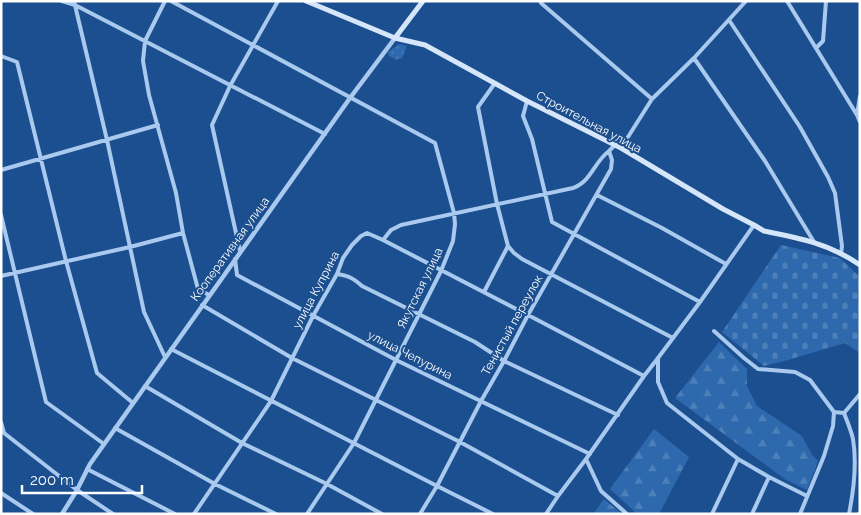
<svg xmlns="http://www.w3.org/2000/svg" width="861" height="515" font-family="Raleway,sans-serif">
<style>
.grass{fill:url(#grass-dots)}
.forest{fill:url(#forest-firs)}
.cemetery{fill:url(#cemetery-stones)}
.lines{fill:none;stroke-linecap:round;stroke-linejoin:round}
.minor{stroke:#a9c9ee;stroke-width:4}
.tertiary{stroke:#a9c9ee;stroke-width:4.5}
.secondary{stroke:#d6e6fa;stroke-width:5}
.labels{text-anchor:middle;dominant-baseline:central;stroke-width:4;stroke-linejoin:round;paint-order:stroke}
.street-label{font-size:12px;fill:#fff;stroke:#1b4f8f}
</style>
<defs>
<pattern id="grass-dots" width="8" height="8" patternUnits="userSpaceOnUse" patternTransform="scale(1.25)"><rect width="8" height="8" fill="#2e69ad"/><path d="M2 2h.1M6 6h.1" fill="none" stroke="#4d80b9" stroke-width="1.8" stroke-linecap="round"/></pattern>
<pattern id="forest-firs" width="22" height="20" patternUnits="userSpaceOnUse" patternTransform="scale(1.25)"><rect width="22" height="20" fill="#2e69ad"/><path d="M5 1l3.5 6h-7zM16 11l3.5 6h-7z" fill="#4d80b9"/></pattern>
<pattern id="cemetery-stones" width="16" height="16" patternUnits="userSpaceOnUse" patternTransform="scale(1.25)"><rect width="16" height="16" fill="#2e69ad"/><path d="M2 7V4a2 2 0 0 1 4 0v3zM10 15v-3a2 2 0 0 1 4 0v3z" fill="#4d80b9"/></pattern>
</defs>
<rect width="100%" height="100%" fill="#1b4f8f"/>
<path class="grass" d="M399,44l7,2v3l-4,9 -6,2 -8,-5v-3l8,-6z"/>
<path class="forest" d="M719,342l28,27v17l10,20 45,30 10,19 6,6 -11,29 -21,-10 -111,-82z
M654,429l35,28 -30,57h-22l-27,-25z
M604,499l18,15h-29z"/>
<path class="cemetery" d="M781,245l59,13 20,19v76l-15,-10 -57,17 -24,6 -42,-34z"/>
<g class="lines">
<path class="minor" d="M62,1l13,4 250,129
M74,1l33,139 37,172 21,45
M165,1l-20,40 -2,20 6,34 27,98 7,40 15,56 11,6
M171,1l264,142 19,70 1,11 -2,17 -12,30 -87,172 -47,71
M787,1l70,114 3,7
M541,3l111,96
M729,20l71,107 28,50 7,16 7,53 -1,8
M816,48l7,-7 3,-40
M1,56l16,6 49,199 31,112 36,30
M694,58l71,103 49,81
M495,83l-17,24 19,97 11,42 6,7 8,6 151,79
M527,101l-4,15 9,23 20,83 148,80
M857,115l3,-19
M621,148l31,-49 42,-41 52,-57
M1,170l157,-45
M597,195l65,33 64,36
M1,215l45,187 58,42
M383,240l145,75 116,61
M240,251l-28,-126 18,-39 48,-85
M235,259l2,16 159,85 194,94
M337,274c12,2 16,4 25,12l113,56 29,19 114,54
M1,276l129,-29 53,-14
M484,292l24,-46
M202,305l90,53 168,84 98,54
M714,331l30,27 14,11 37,3 15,8 24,32 -1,14 -9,30 -24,58
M171,349l266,137 56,28
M658,358v24l9,21 71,56 31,18 38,19
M145,386l97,57 85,41 55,30
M834,412l10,1 16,-19
M844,413c3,8 7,17 9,26 4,24 1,50 -4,75
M1,422l3,11 73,57 36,24
M115,428l100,56 61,30
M586,459l15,32 26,23
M87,469l88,45
M1,493l32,21
M194,514l77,-113 42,-85 24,-42 6,-16 9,-13 9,-9 6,-3 16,7 8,-10 10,-5 172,-37c18,-6 21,-26 36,-37
M420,514l17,-28 44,-85 23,-40 24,-46 83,-146 1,-9 -3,-9 5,-5
M546,514l12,-18 28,-37 58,-83 14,-18 42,-56 54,-77
M712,514l26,-55
M752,514l17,-37
M859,514l1,-1"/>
<path class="tertiary" d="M62,514l15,-24 13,-26 260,-366 45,-60"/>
<path class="secondary" d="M306,1l89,37 30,7 102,56 94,47 102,61 31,16 10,6c35,7 66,13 96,34
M395,38l28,-37"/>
</g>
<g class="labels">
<g class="street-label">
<text transform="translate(589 122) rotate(28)">Строительная улица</text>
<text transform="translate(230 249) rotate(-54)">Кооперативная улица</text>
<text transform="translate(420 288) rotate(-64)">Якутская улица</text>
<text transform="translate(316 290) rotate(-62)">улица Куприна</text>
<text transform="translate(512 325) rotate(-61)">Тенистый переулок</text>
<text transform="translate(410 355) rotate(27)">улица Чепурина</text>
</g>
</g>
<rect width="861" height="515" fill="none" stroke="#ffffff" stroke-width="5"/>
<path d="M22 485v8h120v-8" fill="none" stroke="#ffffff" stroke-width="2.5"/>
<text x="30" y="485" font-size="15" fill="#ffffff" stroke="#1b4f8f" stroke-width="4" paint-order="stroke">200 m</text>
</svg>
